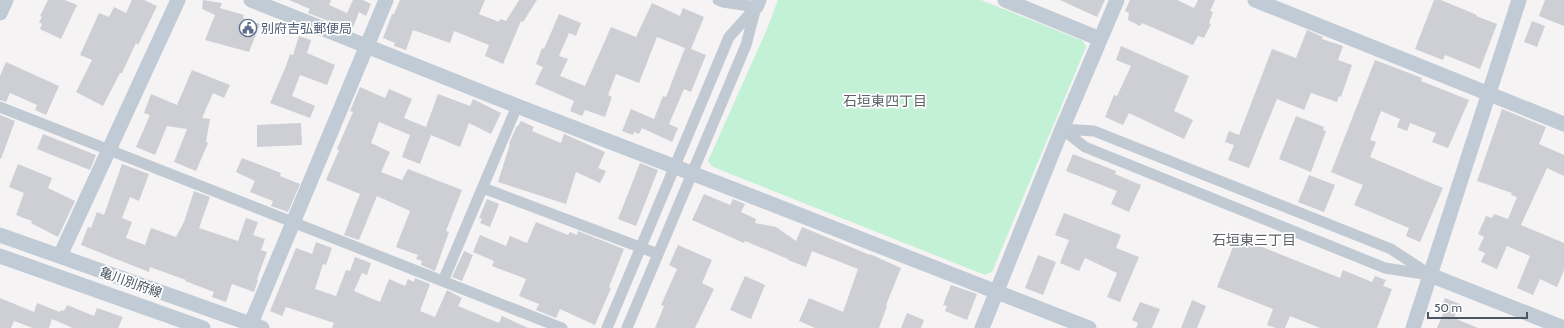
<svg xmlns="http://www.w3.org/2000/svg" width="1564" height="328" font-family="Cabin,'Noto Sans JP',sans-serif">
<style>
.green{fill:#c3f1d5}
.building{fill:#cdcfd5}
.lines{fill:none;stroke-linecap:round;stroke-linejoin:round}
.street{stroke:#c1cad2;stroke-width:11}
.secondary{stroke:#c1cbd6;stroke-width:15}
.labels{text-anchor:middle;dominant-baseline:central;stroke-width:3.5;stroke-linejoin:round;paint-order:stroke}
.service-label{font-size:13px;fill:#4e5e75;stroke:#fff;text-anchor:start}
.street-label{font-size:13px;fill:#4a5661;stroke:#fff}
.neighbourhood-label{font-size:14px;fill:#5f6368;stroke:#fff}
</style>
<rect width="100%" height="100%" fill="#f5f3f3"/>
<path class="green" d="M778,0h203l102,41 3,6 -94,225 -7,3 -272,-108 -5,-6 59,-132z"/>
<path class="building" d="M48,0h17l12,5 -16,34 -21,-10 2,-5 -3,-2 3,-5 -2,-1z
M132,0h12l13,6 -19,39 -2,-2 -14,30h-2l-17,33 -27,-14 16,-32 -12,-5 19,-42 10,4 5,-10 12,6z
M203,0l19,3 -2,5 24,7 -1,3 17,6 -11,28 -44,-12 10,-25 -13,-6z
M289,0h42l-2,5 18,8 6,-13h10l8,4 -5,12 -7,-4 -7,18 -44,-17 2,-4z
M400,0h85l-6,14 20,8 1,-3 6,2 13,-21h18l-14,22 -2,-1 -18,43 -18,-8 4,-11 -35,-14 -4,12 -37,-13 -7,20 -12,-4 1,-3 -12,-5 9,-24h2z
M1060,0h45l-8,17z
M1130,0h47l17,8 4,-8h17l-5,11 3,1 -4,11 2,1 -7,14 -6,-2 -5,9 -51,-22 -2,3 -12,-6 1,-7 -4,-2z
M1434,0h7l36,15 -1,1 21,8 -17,45 -35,-14 -2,5 -28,-11z
M1545,0h19v26l-25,-10z
M652,3l28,13 3,-8 21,9 -13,32 15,6 -15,37 -7,-3 -15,35 9,4 -6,14 -30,-14 -3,6 -5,-2 -1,3 -11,-4 9,-22 23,10 9,-23 3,1 19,-49 -28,-11 -18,46 -23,-9 -8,21 4,2 -7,20 -20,-7 -3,6 -12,-5 4,-10 -39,-17 8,-17 -7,-3 6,-16 2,1 15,-35 22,9 -5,13 -7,-3 -10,23 9,3 -8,17 25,10 26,-59 25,10z
M1532,21l13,5 -8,21 -13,-5z
M1307,30l16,7 -1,2 21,7 -5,14 14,5 -11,32 -2,-1 -2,6 -26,-9 -7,17 -27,-11 -28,69 -21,-8 6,-15 -9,-3 4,-11 10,4 33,-86 24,9z
M299,36l12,4 -4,13 28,12 -8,20 -27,-10 -8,21 23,10 -5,12 -40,-15 16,-37 4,-12 3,1z
M1121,46l68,30 -15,35 19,9 -9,19 -55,-26 -6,12 -18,-8 9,-22 3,1 14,-30 -15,-6z
M1375,60l47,18 -1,3 48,19 -21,48 -16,-6 4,-9 -26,-10 -3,8 -10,-4 3,-8 -19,-8 -11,29 6,2 -6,15 73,31 -23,54 -14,-6 3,-8 -55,-23 9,-20 -32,-13z
M6,62l53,24 -13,29 -11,-5 2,-5 -27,-12 -4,9 -6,-2v-24z
M192,70l38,15 -6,13 -11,-5 -11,25 8,1 -4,23 2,1 -12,28 -22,-9 13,-33 -20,-3 -12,29 -19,-8 14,-32 -6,-2 7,-19 26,11z
M360,87l25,11 4,-9 23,10 -8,19 22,9 12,-33 32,12 3,-7 28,14 -10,21 -22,-11 -9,24 -29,-12 -11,29 -18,-7 8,-22 -31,-13 -8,21 19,9 -9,20 21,8 6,-11 54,21 -16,41 3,1 -14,39 -14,-6 1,-4 -6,-2 2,-4 -22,-8 14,-36 -33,-15 -18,44 -15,-5 16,-41 -34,-14 13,-30 -2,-1 16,-37 -3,-1z
M1502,109l44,18 -7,17 25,11v21l-17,-8 -26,57 43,18v27l-7,17 -17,-8 -7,16 -16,-7 13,-32 -23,-10 -10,23 -16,-7 4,-9 -7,-3 6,-13 -6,-3 8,-18 6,2 2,-4 14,5 9,-22 -6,-2 1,-2 -35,-12z
M0,115l15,6 -14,38 -1,-1z
M1296,116l28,11 -1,3 3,1 -15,41 -32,-13z
M521,121l13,6 -2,4 29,12 3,-9 41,18 -7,16 8,3 -6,12 -24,-11 -10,32 -68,-22 12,-38 -1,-1 8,-17h1z
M301,123l1,22 -45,2v-22z
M43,134l53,21 -6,15 -53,-21z
M1073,154l43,17 -1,3 26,11 -12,27 -18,-8 6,-13 -51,-20z
M242,158l39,15 -1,3 20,8 -12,28 -17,-6 2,-5 -23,-9 5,-11 -19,-9z
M640,163l18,7 -22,56 -18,-7z
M18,164l34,14 -4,10 27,13 -17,36 -27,-14 1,-2 -16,-6 8,-22 -15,-6z
M122,164l27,10 -10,27 -9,-4 -8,21 10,4 -6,16 19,7 6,-17 25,9 8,-15 10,-31 16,6 -11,31 39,13 8,-23 12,4 -5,13 12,4 -4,11 6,2 -10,27 1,1 -4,12 -22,-8 -6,18 -14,-5 2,-5 -29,-11 1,-1 -36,-13 -1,5 -68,-27 7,-18 3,1 6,-16 7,3z
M1309,175l26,10 -11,27 -26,-10z
M704,194l26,11 3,-6 12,5 -4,8 15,7 -1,4 21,4 20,14 6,-14 68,28v-1l31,14 -15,37 1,1 -8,22h-64l-16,-7 10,-23 34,14 15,-43 -46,-18 -6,16 -18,-7v-1l-43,-18 -1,2 -52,-23z
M487,199l12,5 -9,23 -10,-4 2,-4 -3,-1z
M1064,213l57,22 -5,13 23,9 -19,45 -13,-5 10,-24 -32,-15 -6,13 -19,-8 9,-23 -14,-5z
M536,222l32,13 2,-3 7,3 1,-4 46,18 -15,38 2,1 -16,37 -35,-16 -4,9 -20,-8 3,-6 -20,-8 7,-17 -34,-13 2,-5 -21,-9 7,-17 26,11 4,-10 17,7z
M1237,237l103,41 3,-8 29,12 3,-6 11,4 -3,6 9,3 -15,39h-57l-30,-12 -5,12h-9l-9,-3 6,-16 -56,-22z
M316,242l16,6 -6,17 -3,-1 -8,25 21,7 10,-26 4,1 5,-14 16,6 -4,12 -5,-2 -8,18 26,11 9,-23 16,7 3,-7 6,3 1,-4 15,6 -10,27 15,6 12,-27 15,8 -4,8 41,17 3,-7 26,12h-196l2,-5 -48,-16 -4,9 -12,-5 26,-63 16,6z
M678,245l34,15 -10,23 12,6 -19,39h-40l9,-22 -3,-1 16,-36 -8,-4z
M464,251l9,4 -11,26 -10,-4z
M1038,255l18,7 -13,33 -18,-7z
M745,276l20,9 -14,34 -21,-9z
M951,285l26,9 -10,26 -22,-9 2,-5 -4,-1z
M0,298l34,14 3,-9 23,9 1,-2 3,1 3,-6 27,11 3,-8 26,9 -5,11h-45l-21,-9 -3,9h-16l-19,-7 -3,7h-11z
M1445,298l15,6 -6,14 24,10h-41l7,-16 -4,-1z
M1192,300l14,6 -9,22h-16z
M1140,302l20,7 -8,19h-16l2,-5 -6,-3z
M907,313l17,7 -3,8h-20z"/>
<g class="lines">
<path class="street" d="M718,0l5,2 33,5
M0,107l562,221
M1062,129l23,18 300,121 45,7
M1062,129l32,2 297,118 35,23
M483,188l175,66
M443,281l74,-175
M607,328l122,-291 27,-30
M627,328l119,-283 10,-38"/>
<path class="secondary" d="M251,0l266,106 234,90 338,132
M1005,0l95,39
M1255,0l309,124
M756,7l3,-7
M0,13l6,-13
M0,235l262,93
M0,256l203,72
M60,256l118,-256
M1430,275l134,53
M249,328l137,-328
M982,328l80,-199 55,-129
M1413,328l106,-328"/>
</g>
<defs>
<symbol id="civic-ring" viewBox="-11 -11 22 22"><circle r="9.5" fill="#fff" stroke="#5c6f8a" stroke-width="1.5"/><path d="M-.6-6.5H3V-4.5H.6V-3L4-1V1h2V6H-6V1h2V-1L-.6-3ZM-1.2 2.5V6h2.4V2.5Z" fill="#5c6f8a"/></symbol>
</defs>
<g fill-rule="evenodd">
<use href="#civic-ring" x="238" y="18" width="20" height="20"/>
</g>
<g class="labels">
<g class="service-label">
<text x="261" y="28">別府吉弘郵便局</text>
</g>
<g class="street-label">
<text transform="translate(131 282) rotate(20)">亀川別府線</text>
</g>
<g class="neighbourhood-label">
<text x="885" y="101">石垣東四丁目</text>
<text x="1254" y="240">石垣東三丁目</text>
</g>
</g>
<path d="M1428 312v6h99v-6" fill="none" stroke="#4a5661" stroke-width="2"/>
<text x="1434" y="312" font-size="12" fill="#4a5661" stroke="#ffffff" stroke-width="3" paint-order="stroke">50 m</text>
</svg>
